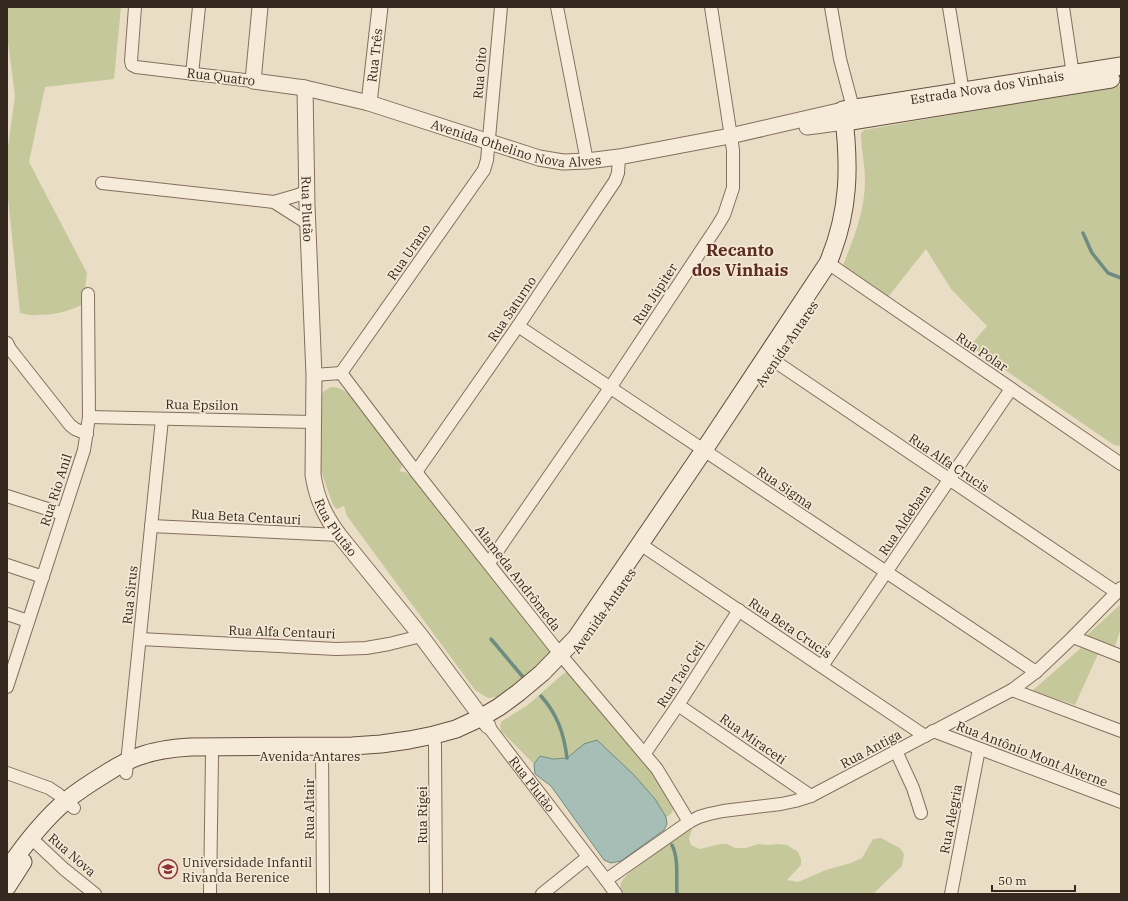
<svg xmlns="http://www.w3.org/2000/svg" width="1128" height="901" font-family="'IBM Plex Serif',serif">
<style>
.green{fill:#c5c89a}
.water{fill:#a6beb6;stroke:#6e8c82}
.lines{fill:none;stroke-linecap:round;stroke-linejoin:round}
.stream{stroke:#6e8c82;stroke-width:3.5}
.minor-casing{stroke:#846f5d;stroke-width:14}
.tertiary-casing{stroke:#846f5d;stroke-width:17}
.secondary-casing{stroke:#665040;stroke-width:19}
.minor{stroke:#f6ebd8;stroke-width:12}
.tertiary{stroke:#f6ebd8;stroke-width:15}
.secondary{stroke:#f6ebd8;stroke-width:17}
.labels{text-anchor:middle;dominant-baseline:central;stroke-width:3.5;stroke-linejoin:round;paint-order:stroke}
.street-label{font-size:13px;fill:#35291f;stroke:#f3e8d4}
.poi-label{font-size:13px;fill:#35291f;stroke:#f3e8d4;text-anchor:start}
.district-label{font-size:17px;font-weight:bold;fill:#5e2b22;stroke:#f3e8d4}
</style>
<rect width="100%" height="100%" fill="#eaddc5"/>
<path class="green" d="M7,7h114l-7,72 -69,8 -16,75 58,111 -4,31c-14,8 -31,11 -47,11 -5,1 -10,-1 -16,-2l-13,-124v-35l8,-58 -8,-61z
M1121,85v361l-7,-1 -144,-99 17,-20 -36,-37 -25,-40 -38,48 -46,-29c11,-28 23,-57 23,-87 0,-14 -3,-29 -4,-43v-5l3,-3z
M331,387l8,1 9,5 53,68 1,6 -3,4 6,1 7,5 137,172v7l-50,41 -11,1 -13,-8 -128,-174 -3,-10 -7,3 -4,-4 -13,-37v-71l4,-6z
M1121,604v24l-6,18 -29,-10z
M1081,648l17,6 -23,51 -43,-14z
M567,672l6,2 69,82 30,47 1,7 -2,4 -5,3 -12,-18 -70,-55c-18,15 -20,18 -44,12l-6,8 -33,-33 -1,-6 2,-4 23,-14 12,-10 26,-23z
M692,829l-3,9 2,7 9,4 20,-5h7l8,4h11l12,-4 10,1 10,-1 9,1 11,7 3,7v6l-14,15 11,2 28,-12 25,-7 11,-5 11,-19 8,-1 19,10 4,6 -2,12 -29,28h-251c-4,-10 0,-14 7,-21l57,-43z"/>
<path class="water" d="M597,740l37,35 21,24 11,18 1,7 -3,6 -43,31 -10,2 -7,-3 -53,-74 -16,-12 -1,-10 6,-8 13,3 14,-1 17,-14z"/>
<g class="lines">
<path class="stream" d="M1083,233l9,20 16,20 13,5
M491,639l32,38
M541,696c16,18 23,37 26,62
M672,845c7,14 4,34 5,49"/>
<defs>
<g id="minor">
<path d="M135,7l-4,54 1,4 4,2 117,14"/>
<path d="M557,7l30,154"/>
<path d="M831,7l9,52 13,49"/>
<path d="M949,7l15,92"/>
<path d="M1063,7l11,75"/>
<path d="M192,74l7,-67"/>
<path d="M102,183l172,19 24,-7 8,-4"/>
<path d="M274,202l33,21"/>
<path d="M828,263l293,201"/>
<path d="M518,326l518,346"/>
<path d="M7,343l3,6 60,76 5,4 12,5"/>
<path d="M767,356l349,236"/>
<path d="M341,373l143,-203 3,-10 14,-153"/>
<path d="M314,375l27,-2 75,99 144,182 97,115 32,53"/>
<path d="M89,417l224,5"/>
<path d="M416,472l102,-146 97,-145 3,-8 1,-16"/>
<path d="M7,496l56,18"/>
<path d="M151,526l188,9"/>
<path d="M640,544l285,192"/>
<path d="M489,563l121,-175 108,-163 6,-10 9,-27v-38l-22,-143"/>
<path d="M7,565l36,12"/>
<path d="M7,614l21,7"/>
<path d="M1073,637l48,19"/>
<path d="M140,639l196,10 30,-1 23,-4 32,-8"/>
<path d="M822,666l189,-277"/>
<path d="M7,687l77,-237 5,-33 -1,-123"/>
<path d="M1012,690l109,41"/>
<path d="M678,705l133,91"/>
<path id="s1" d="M488,726l118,154 10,14"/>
<path d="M933,731l188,71"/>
<path d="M434,735l1,11 1,148"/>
<path d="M322,747l1,147"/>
<path d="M896,751l17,37 8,25"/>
<path d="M645,753l33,-48 61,-95"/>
<path d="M7,773l42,15 9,6 16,14"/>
<path d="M126,773l36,-354"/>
<path d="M31,838l33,31 31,25"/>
<path d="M606,880l83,-58 10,-5 10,-3 14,-3 58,-7 14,-3 16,-5 201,-106 24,-18 37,-35 48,-49"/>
<path d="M210,894l2,-138"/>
<path d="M542,894l46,-37"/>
<path d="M951,894l28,-145"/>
</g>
<g id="tertiary">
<path id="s2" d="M260,7l-7,74 52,7 64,15 170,55 24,4 24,-1 32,-4 111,-21 113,-26"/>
<path id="s3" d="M305,88l2,117 7,170 -1,100c4,25 12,41 26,60l82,101 67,90"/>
<path id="s4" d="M369,103l11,-96"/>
<path d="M807,127l38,-5"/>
</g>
<g id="secondary">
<path d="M845,122l266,-43"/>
<path id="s5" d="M7,870c17,-25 36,-50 60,-70 11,-9 25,-18 38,-26 11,-7 22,-14 35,-18 16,-6 34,-8 51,-9l161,-1 29,-2 28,-4 25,-5 22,-6 26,-12 17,-10 19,-14 24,-20 34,-35 128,-188 124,-187c22,-52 22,-98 15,-153l278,-44"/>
<path d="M7,887l16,-25"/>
</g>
</defs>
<use href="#minor" class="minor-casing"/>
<use href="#tertiary" class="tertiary-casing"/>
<use href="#secondary" class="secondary-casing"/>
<use href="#minor" class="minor"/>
<use href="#tertiary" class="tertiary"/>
<use href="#secondary" class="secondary"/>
</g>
<defs>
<symbol id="school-ring" viewBox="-11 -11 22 22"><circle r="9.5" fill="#f3e8d4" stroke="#8e3238" stroke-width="1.5"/><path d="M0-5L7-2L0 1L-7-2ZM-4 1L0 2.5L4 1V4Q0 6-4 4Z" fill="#8e3238"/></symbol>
</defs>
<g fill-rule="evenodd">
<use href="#school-ring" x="157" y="858" width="22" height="22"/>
</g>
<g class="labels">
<g class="street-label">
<text stroke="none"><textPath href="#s4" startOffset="48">Rua Três</textPath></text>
<text transform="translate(480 73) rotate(-85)">Rua Oito</text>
<text transform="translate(221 77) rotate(7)">Rua Quatro</text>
<text stroke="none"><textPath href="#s5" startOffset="1402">Estrada Nova dos Vinhais</textPath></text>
<text stroke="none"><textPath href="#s2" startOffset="346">Avenida Othelino Nova Alves</textPath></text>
<text stroke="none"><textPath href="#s3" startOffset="121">Rua Plutão</textPath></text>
<text transform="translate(409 252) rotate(-55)">Rua Urano</text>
<text transform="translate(655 294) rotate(-57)">Rua Júpiter</text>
<text transform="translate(512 309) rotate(-56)">Rua Saturno</text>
<text transform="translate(787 344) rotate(-56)">Avenida Antares</text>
<text transform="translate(982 352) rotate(34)">Rua Polar</text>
<text transform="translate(202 405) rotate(1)">Rua Epsilon</text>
<text transform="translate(949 463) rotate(34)">Rua Alfa Crucis</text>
<text transform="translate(785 488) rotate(34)">Rua Sigma</text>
<text transform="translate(56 490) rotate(-72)">Rua Rio Anil</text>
<text transform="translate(246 517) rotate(3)">Rua Beta Centauri</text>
<text transform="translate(905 520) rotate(-56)">Rua Aldebara</text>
<text stroke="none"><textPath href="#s3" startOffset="445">Rua Plutão</textPath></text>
<text transform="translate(518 578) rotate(52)">Alameda Andrômeda</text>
<text transform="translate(130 595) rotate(-84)">Rua Sirus</text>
<text transform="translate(604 611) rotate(-55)">Avenida Antares</text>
<text transform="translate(790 628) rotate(34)">Rua Beta Crucis</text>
<text transform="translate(282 632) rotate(2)">Rua Alfa Centauri</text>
<text transform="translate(681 674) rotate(-57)">Rua Taó Ceti</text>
<text transform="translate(753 739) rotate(35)">Rua Miraceti</text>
<text transform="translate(871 749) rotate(-28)">Rua Antiga</text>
<text transform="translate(1032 754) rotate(21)">Rua Antônio Mont Alverne</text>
<text x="310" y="756">Avenida Antares</text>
<text stroke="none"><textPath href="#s1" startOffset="73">Rua Plutão</textPath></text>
<text transform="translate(309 809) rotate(-90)">Rua Altair</text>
<text transform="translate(422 815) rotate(-90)">Rua Rigei</text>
<text transform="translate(951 819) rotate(-79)">Rua Alegria</text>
<text transform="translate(72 855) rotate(41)">Rua Nova</text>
</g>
<g class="poi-label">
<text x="182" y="862">Universidade Infantil<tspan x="182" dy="15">Rivanda Berenice</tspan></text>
</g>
<g class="district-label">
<text x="740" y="250">Recanto<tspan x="740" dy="20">dos Vinhais</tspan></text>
</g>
</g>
<rect width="1128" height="901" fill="none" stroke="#35291f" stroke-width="16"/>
<path d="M992 885v6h83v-6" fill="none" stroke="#35291f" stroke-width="2"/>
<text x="998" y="885" font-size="12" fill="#35291f" stroke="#f3e8d4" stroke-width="3" paint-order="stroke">50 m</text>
</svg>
